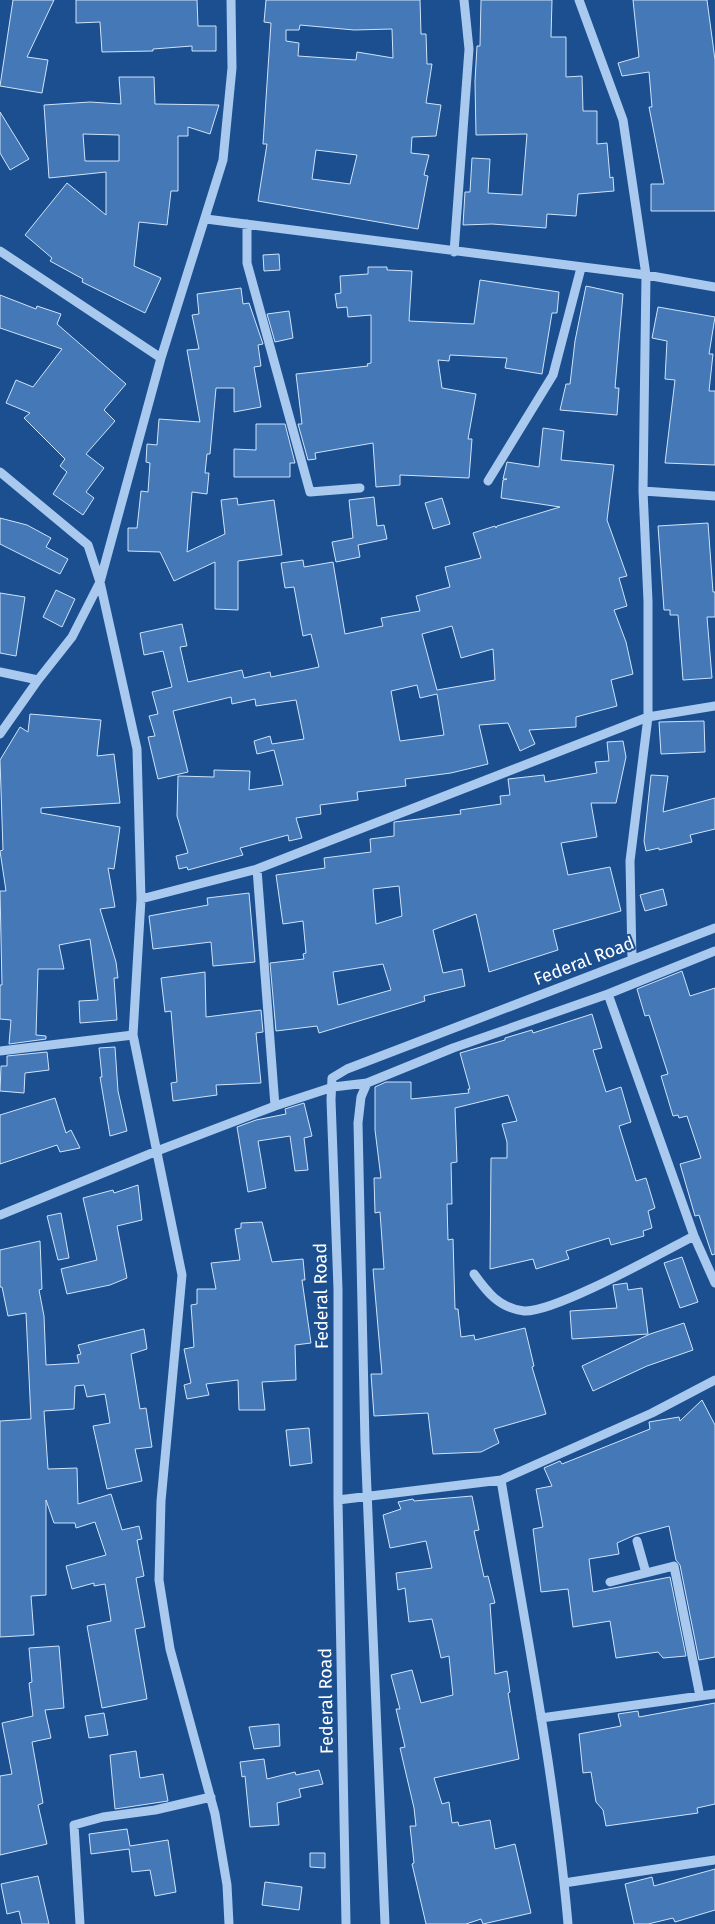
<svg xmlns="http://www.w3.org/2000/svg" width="715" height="1924" font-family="'Fira Sans',sans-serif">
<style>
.building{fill:#4478b7;stroke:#cfe3fa;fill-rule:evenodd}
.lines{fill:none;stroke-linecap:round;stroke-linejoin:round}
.minor{stroke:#a9c9ee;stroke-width:9}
.labels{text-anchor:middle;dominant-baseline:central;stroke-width:4;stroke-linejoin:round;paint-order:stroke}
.street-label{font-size:18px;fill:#fff;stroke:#1b4f8f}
</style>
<rect width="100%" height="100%" fill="#1b4f8f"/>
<path class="building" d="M13,0h41l-27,57 21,3 -6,33 -42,-7z
M76,0h121l1,26h18v25h-24v-5l-39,3v2l-51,1 -2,-30 -24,1z
M266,0h154l1,34h5l1,30h5l-6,39 15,2 -5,31 -24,1 -1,16 18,2 -5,20 4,1 -10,53 -160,-28 9,-57h-4l8,-121 -7,-1zM300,25l54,5 38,-1 1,29 -36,-6 -1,8 -58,-4 1,-13 -13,-2v-11h13zM316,150l41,5 -7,29 -38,-5z
M481,0h71l-1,37h15v40l16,-1 1,35h14v33l10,-1 3,35 3,-1 1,14 -36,3 -2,22 -29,-2 -1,14 -54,-4 -29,1 2,-33h5l2,-34 18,1 -2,34 34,2 5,-61 -51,1 -1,-54 2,-35h3z
M633,0h74l8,60v151h-64v-27h13l-15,-77h3l-3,-35 -27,4 -4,-13 21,-6z
M119,77h35l1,27 64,1 -9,29 -22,-7v9h-10v55h-7l-4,34 -28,-3 -5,44 27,12 -16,35 -63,-31 1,-3 -33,-18 2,-3 -27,-23 42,-52 39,32v-43l-57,6 -5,-73 46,-3 31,2zM83,134l36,1v26h-34z
M0,112l29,47 -19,11 -10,-17z
M279,254l1,16 -16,1 -1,-16z
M368,267h19v3l25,1 -3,50 65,3 6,-44 79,12 -2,21h-5l-10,61 -37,-6 2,-10 -57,-3 -1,6 -11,-1 4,28 34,6 -8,45h4l-3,39 -69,-3v10l-24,2 -3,-44 -58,10 1,6 -8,1 -10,-36h4l-6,-50 72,-8 -1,-2 4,-1v-48l-23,2 -1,-10 -10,1 -2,-14 6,-1 -1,-17 28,-2z
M586,286l37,8 -8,94h4l-2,27 -57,-5 6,-26h4l5,-43z
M241,288l2,16 6,-1 14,41 -5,1 3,21 -7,1 7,40 -27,5v-24h-18l-6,66h-3l-2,19h4l-2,21 -15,-2 -5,60 38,-18 -4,-34 16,-2 1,7 36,-5 8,55 -44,6v49l-23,-1v-47l-41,19 -14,-29 -32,-1v-23h9l4,-37 7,1 2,-29 -4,-1 1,-18 10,1 2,-26 41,3 -13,-72 12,-1 -7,-34 7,-1 -2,-20z
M0,295l36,14 1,-3 24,8 -4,10 69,60 -22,26 11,11 -29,33 18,14 -18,24 8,6 -11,17 -30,-21 14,-22 -7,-6 5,-7 -41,-41 6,-5 -24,-10 10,-23 17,7 29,-38 -62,-21z
M658,307l57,10 -6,37h4l-4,37h6v74l-50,-2 10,-83 -10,-1 2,-38 -15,-3z
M289,311l4,27 -18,4 -8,-28z
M256,424h29l10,39h-5v14h-56v-28l22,1z
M543,428l21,3 -3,29 53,5 -7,55 20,56 -8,2 8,28 -13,4 12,32 7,32 -22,6 6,26 -41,11v10l-47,3 6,14 -15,7 -12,-28 -29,2 9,39 -37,9 -46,6 1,7 -49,6 1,8 -38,5 1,9 -25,4 6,20 -13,3 -1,-6 -48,13 3,7 -55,15 -1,-3 -8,2 -3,-13 12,-3 -11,-37 1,-40 36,1v-7l36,1 -1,19 34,-5 -9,-35 -17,4 -3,-13 16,-5 2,8 32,-5 -8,-39 -40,6 -1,-7 -23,5 -1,-7 -58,14 15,61 -30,7 -10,-42 7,-1 -6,-20 9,-2 -6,-22 20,-5 -9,-36 -19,4 -4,-22 42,-9 5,22 -7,1 8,35 54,-12 2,8 26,-6 1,5 48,-10 -8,-33 -8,2 -9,-49 -9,1 -4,-25 22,-3 1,7 29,-5 12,72 38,-8 -2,-8 39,-7 -4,-15 34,-9 -5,-20 36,-9 -8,-25 22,-7 1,2 1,-2 63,-19 -59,-9 2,-18 4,-1h-4l4,-17 32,5zM452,626l9,32 32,-9 2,31 -58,10 -15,-56zM417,685l3,13 17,-4 7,41 -44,6 -9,-50z
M374,497l3,29 7,-1 3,14 -29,6 2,12 -24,5 -4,-20 21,-4 -4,-38z
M442,498l8,26 -17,5 -8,-26z
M0,518l27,7 24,13 -5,9 22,12 -8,15 -60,-30z
M708,523l5,69h2v25h-8l5,61 -29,2 -5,-65h-8v-5h-6l-6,-84z
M56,590l19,9 -13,28 -19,-10z
M0,593l25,4 -9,59 -16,-3z
M30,714l71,6 -4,36 17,-2 6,49 -79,5v5l79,14 -6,42 -6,-1 7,39 -15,2 16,53 2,16h-4l3,42 -37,3 -1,-22 19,-1 -8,-61 -31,6 5,24h-26l-2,66 10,1v3l-37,5 2,-24 -11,-1v-34h2l-2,-94h6l-6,-40 3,-1 -3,-90 20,-33 8,5z
M704,721l1,31 -44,2 -2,-32z
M623,741l3,16 -10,46h-25l6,34 -36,6 7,32 42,-8 11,44 -68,19 5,20 -69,22 -13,-58 -43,16 10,43 19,-4 3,17 -41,10 1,5 -106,32 -2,-7 -41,5 -6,-68 34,-4 -1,-5 3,-1 -3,-32 -20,3 -7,-49 49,-7 -1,-10 47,-6 -1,-13 24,-3v-14l67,-8 -1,-4 41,-6 -1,-8 10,-1 -2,-16 36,-4 1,7 52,-9 -2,-11 14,-1 -2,-19zM399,886l3,30 -26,8 -3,-35zM383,964l8,26 -53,15 -5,-33z
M651,775l17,1 -5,36 52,-14v31l-25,6 2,7 -33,8v-2l-13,3 -2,-10z
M663,889l4,16 -22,6 -5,-16z
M249,893l6,69 -42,4 -2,-24 -58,7 -4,-33 59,-11 -1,-7z
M682,971l8,25 25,-8v266l-3,1 -13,-40 -4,1 -15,-52 21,-6 -14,-42 -8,2 -1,-3 -5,1 -12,-40 7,-2 -19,-59 -4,1 -8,-27z
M205,972l1,45 55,-7 2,22 -7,1 5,50 -45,2 1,10 -44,6 -2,-18 6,-1 -6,-71 -6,1 -4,-34z
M592,1014l10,34 -9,2 13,42 15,-5 10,35 -12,4 17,55 10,-3 9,30 -7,3 4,17 -9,3 1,5 -33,9 -2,-7 -43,13 3,8 -33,10 -3,-10 -43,10 1,-111h16v-16l-5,-18 15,-3 -9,-26 -53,13 2,54 -6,1 1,41h-5l1,36 5,-1 2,70h3l3,28 13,-2 1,5 50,-12 9,38 -2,1 14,47 -52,15 5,14 -18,9 -48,2 -5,-41 -54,3 -3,-42h11l-9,-105h11l-4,-57 -5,1 -1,-35h7l-6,-48v-43l11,-5h25v17l58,-6 -1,-4h2l-10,-36 45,-13v-2l27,-8 1,3z
M115,1047l3,44 9,40 -17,5 -10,-59h2l-3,-29z
M47,1052l2,18 -24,3 -1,20 -24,-2 1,-25h6v-10z
M55,1098l11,35 5,-3 9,18 -20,4 -3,-7 -57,19v-49z
M304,1103l8,33 -8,2 4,32 -13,1 -5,-35 -32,5 8,47 -18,4 -11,-65 19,-7 30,-6 -1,-5z
M138,1185l4,35 -25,6 10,52 -17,7 -43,9 -6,-25 36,-9 -14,-62 30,-8 1,3z
M61,1213l8,45 -11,2 -11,-44z
M262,1222l10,40 31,-3 2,21h-3l9,63 -16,2 1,35 -34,2 3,28h-26l-1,-30 -32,4 3,11 -22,4 -3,-14 7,-2 -7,-34 10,-2 -3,-42 6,-1v-15h19l-5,-26 29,-3 -5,-31 6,-1v-5z
M40,1241l2,48 -3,1 5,26 2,49 33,-2 -2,-8 4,-1 -3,-9 66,-16 3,20 -16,5 9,55 6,-1 6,39 -17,2 7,32 -35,8 -14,-63 17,-3 -5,-29 -18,3 -3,-12 -9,1 -1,23 -30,2 4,58 29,-1 1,36 33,-10 11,36 17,-4 3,13 -5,1 7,36 -8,2 9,49 -10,2 12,70 -45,9 -15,-82 24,-5 -6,-37 -11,2v-3l-22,6 -6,-23 40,-11 -11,-33 -19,6 -1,-5h-21l-8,-23v95l-15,1 3,39 -34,2v-216l31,-2 -5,-106 -18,3 -6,-29h-2v-37z
M682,1257l16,45 -18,6 -16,-45z
M627,1283l1,7 14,-2 6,46 -76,5 -2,-28 47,-3 -4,-23z
M684,1323l9,27 -46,16 -54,25 -11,-25 68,-32z
M702,1400l13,25v232l-16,3 -19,-95 -4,-5 -7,-34 -34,9 -18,8 2,11 -30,5 4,33 77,-15 16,79 -23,2 -5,-6 -42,6 -6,-37 -37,6 -5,-38 -27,3 -8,-63 10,-2 -7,-38 16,-3 -8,-18 16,-7 2,3 88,-35 -1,-7 30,-5 1,4z
M309,1428l3,35 -22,3 -4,-36z
M472,1496l7,34 -5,1 10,46 4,-1 7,27 -5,1 5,70 12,-3 3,21 -2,1 11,66 -85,19 8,26 7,-2 3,21 6,-1 1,4 31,-6 5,29 20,-5 16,69 -48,11 -2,-5 -15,5h-40l-14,-60 2,-1 -4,-37h6l-2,-18 -14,-60 5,-1 -9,-38h4l-9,-34 21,-5 9,33 32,-8 -4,-39 -8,2 -9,-39 -23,3 -4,-34 -7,2 -2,-17 36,-5 -6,-27 -36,7 -7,-33 18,-6 -3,-7 15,-3 1,2z
M59,1646l5,62 -19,2 6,28 -19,4 11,61 -5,2 9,39 -47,11v-79l12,-2 -10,-51 31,-7 -4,-33 3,-1 -3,-34z
M715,1703v101l-18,4 1,5 -92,13 -3,-16 -7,-8 -5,-30 -8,1 -4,-39 42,-8 -3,-12 20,-3 1,6z
M104,1713l4,22 -19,3 -4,-22z
M279,1724l1,22 -26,3 -5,-22z
M136,1751l4,27 23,-4 5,27 -53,8 -5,-54z
M264,1759l3,20 28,-7 1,3 23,-5 4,14 -24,5 2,8 -24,6 2,22 -29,2 -5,-51 -3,1 -2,-15z
M127,1829l3,17 38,-6 8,52 -21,4 -5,-26 -18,2 -3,-23 -38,5 -2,-20z
M310,1853h15v15l-15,-1z
M715,1869v41l-40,12 -2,-4 -25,6h-14l-9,-40 27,-7 2,9z
M38,1876l11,48h-27l-3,-13 -12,3 -6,-30z
M265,1882l37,5 -3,23 -37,-5z"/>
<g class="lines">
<path class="minor" d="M579,0l44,120 23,155 -3,216 5,110v116l-18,144 2,99
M206,219l440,56 69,12
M247,224v39l63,229 50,-4
M0,251l161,107
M454,252l15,-203 -5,-49
M0,472l88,73 12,37 37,167 4,150 -8,136 49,240 -21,226 -2,79 11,69 45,165 12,71 2,39
M488,481l65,-106 28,-107
M643,491l72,5
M0,672l38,8
M0,734l38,-54 34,-43 28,-55 61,-224 62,-198 9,-92 -1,-68
M257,869l18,237
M141,899l116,-30 391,-152 67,-11
M608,994l86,242 21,47
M0,1051l133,-16
M367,1083l-6,14 -3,26 7,319 20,482
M0,1215l157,-64 118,-45 58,-19 34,-4 86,-35 155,-54 107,-43
M474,1274c13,18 25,34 50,37 30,2 137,-58 170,-75
M338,1500l163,-20
M637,1541l9,32
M610,1582l64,-16 26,130
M541,1718l174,-24
M564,1883l151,-23
M80,1924l-6,-99 29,-8 52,-7 56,-13
M346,1924l-8,-424v-211l-7,-189 1,-22 15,-9 368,-141
M568,1924c-13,-149 -43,-297 -67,-444l151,-67 63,-33"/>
</g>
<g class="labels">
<g class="street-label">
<text transform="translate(584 961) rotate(-21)">Federal Road</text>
<text transform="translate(321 1296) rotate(-91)">Federal Road</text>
<text transform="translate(326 1701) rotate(-91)">Federal Road</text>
</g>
</g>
</svg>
